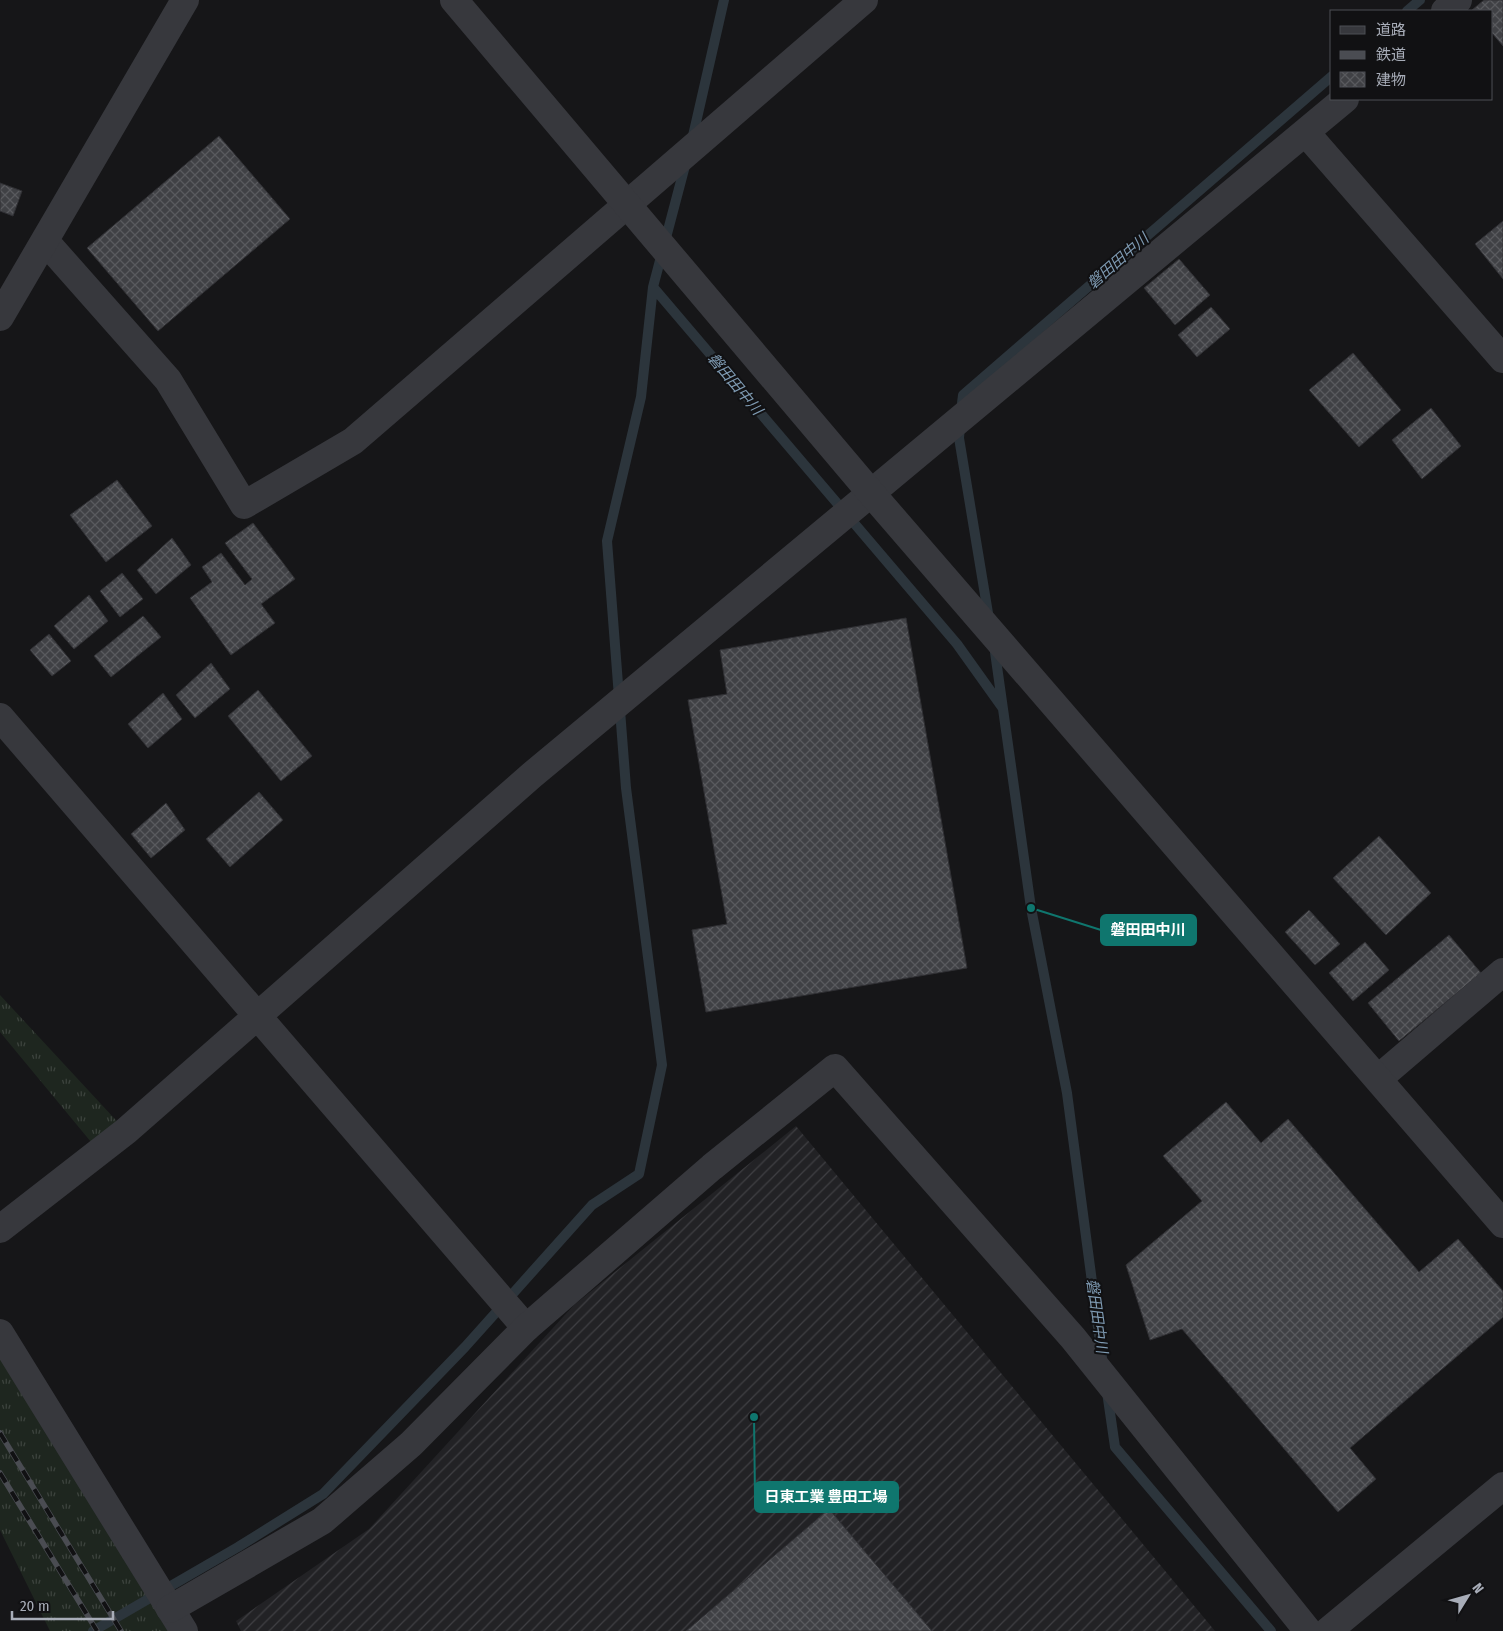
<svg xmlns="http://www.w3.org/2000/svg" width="1503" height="1631" font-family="'Fira Sans Condensed','Noto Sans JP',sans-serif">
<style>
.industrial{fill:url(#industrial-furrows)}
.grass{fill:url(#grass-tufts)}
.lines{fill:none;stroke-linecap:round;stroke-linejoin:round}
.stream{stroke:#2c353c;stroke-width:10}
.building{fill:url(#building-cross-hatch);stroke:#303034}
.minor{stroke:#37383d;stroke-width:28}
.tertiary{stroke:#37383d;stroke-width:28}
.rail-casing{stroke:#4a4c52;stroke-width:5.5}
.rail{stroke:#111113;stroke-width:4;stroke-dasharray:11;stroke-linecap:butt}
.labels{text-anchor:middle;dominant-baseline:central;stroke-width:4;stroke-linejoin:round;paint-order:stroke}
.water-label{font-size:15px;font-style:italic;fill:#7f9bb3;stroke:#111113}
.leader{fill:none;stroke:#0f766e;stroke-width:2}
.callout-dot{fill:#0f766e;stroke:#111113;stroke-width:2}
.callout{fill:#0f766e;stroke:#0f766e;stroke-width:2}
.callout-label{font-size:15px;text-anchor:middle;font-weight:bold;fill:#fff}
</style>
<defs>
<pattern id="industrial-furrows" width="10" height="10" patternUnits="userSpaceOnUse" patternTransform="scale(1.25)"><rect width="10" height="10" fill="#222225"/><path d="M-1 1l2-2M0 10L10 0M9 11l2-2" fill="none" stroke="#3f3f43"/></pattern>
<pattern id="grass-tufts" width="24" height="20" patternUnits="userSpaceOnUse" patternTransform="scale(1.25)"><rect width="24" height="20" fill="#1e261f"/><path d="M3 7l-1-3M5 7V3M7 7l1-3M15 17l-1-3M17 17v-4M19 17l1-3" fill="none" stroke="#3c433d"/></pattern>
<pattern id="building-cross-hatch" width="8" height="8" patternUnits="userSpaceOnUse" patternTransform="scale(1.25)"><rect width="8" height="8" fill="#404145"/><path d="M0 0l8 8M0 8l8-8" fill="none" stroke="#595a5e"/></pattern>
</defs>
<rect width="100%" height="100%" fill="#161618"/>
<path class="industrial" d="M796,1126l419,505h-974l-5,-10 133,-92 205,-224z"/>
<path class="grass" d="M0,995l126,136 -30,17 -96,-116z
M0,1338l181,293h-131l-50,-101z"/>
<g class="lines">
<path class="stream" d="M1407,11l13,-11
M692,140l32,-140
M686,162l-33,125 304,357 45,63
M961,411l2,-16 369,-319
M960,426l-1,12 30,181
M994,645l37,263 36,185 36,272
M1107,1392l8,55 156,184
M93,1631l145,-84 85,-53 142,-147 127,-142 47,-31 23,-109 -36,-277 -19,-247 34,-144 12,-110"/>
</g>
<path class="building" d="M1484,0h19v46l-11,-13v-22l-20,-1z
M219,136l71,83 -132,112 -71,-83z
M0,183l22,8 -9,25 -13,-5z
M1503,221v58l-28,-35z
M1179,259l31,36 -35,30 -31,-37z
M1211,307l19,22 -33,28 -19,-22z
M1353,353l48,57 -42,37 -50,-57z
M1431,408l30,38 -39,33 -30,-39z
M117,480l35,46 -46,36 -36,-47z
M253,523l42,56 -34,25 14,19 -44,32 -41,-57 22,-16 -10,-15 19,-14 24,32 7,-6 -27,-36z
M172,538l19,27 -35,29 -19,-24z
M122,573l21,26 -23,18 -20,-26z
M89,595l19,26 -34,28 -20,-23z
M143,616l18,21 -50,40 -17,-21z
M906,618l61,350 -261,44 -14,-82 35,-6 -39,-224 39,-6 -7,-44z
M49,634l22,27 -19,15 -22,-26z
M211,663l19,26 -35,29 -19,-23z
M258,690l54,66 -31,25 -53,-65z
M163,693l19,26 -34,29 -20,-24z
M259,792l24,28 -53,47 -24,-28z
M166,803l19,27 -34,28 -20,-24z
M1379,836l52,57 -45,42 -53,-57z
M1309,910l31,34 -25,21 -30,-33z
M1449,935l32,38 -82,68 -31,-38z
M1365,942l24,28 -36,31 -24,-28z
M1226,1102l35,41 27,-24 131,153 39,-33 45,52v26l-153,131 26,31 -38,33 -156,-183 -32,11 -24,-75 76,-64 -39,-45z
M829,1509l103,122h-246z"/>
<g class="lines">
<path class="minor" d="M1445,11l13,-11
M1306,133l197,226
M45,241l123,139 76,125 109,-64 511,-441
M0,717l526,611
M1379,1078l124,-106
M0,1229l126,-98 406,-356 813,-676
M0,1333l184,298"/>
<path class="tertiary" d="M454,0l417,493 632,731
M0,317l185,-317
M170,1609l152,-88 89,-77 115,-116 186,-161 123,-99 238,270 235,293
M1328,1631l175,-145"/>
<defs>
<path id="rail" d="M0,1433l121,198
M0,1473l97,158"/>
</defs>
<use href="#rail" class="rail-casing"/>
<use href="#rail" class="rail"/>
</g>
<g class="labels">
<g class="water-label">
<text transform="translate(1118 261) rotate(-41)">磐田田中川</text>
<text transform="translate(735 384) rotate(50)">磐田田中川</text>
<text transform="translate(1097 1316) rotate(82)">磐田田中川</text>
</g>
</g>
<path class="leader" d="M1031 908L1101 930M754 1417L755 1497"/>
<g class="callout-dot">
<circle cx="1031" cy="908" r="5"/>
<circle cx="754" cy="1417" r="5"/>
</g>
<g class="callout">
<rect x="1101" y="915" width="95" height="30" rx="5"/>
<rect x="755" y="1482" width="143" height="30" rx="5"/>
</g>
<g class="callout-label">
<text x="1148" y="935">磐田田中川</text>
<text x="826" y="1502">日東工業 豊田工場</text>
</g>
<rect x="1330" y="10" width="162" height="90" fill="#111113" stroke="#4d4f55"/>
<rect x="1340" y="26" width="25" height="8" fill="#37383d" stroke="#4d4f55"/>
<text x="1376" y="35" font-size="15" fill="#a8adb8">道路</text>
<rect x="1340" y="51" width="25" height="8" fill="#4a4c52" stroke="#4d4f55"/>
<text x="1376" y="60" font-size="15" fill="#a8adb8">鉄道</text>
<rect x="1340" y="72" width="25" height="15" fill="url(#building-cross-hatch)" stroke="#4d4f55"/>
<text x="1376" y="85" font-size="15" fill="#a8adb8">建物</text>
<g transform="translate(1468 1596) rotate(53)" stroke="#111113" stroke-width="4" paint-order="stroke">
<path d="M0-4L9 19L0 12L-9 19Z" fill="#a8adb8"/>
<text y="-8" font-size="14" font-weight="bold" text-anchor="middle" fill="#a8adb8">N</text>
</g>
<path d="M12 1611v8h101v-8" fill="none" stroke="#a8adb8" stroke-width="2.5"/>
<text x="20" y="1611" font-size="15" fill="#a8adb8" stroke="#111113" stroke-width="4" paint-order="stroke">20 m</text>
</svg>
